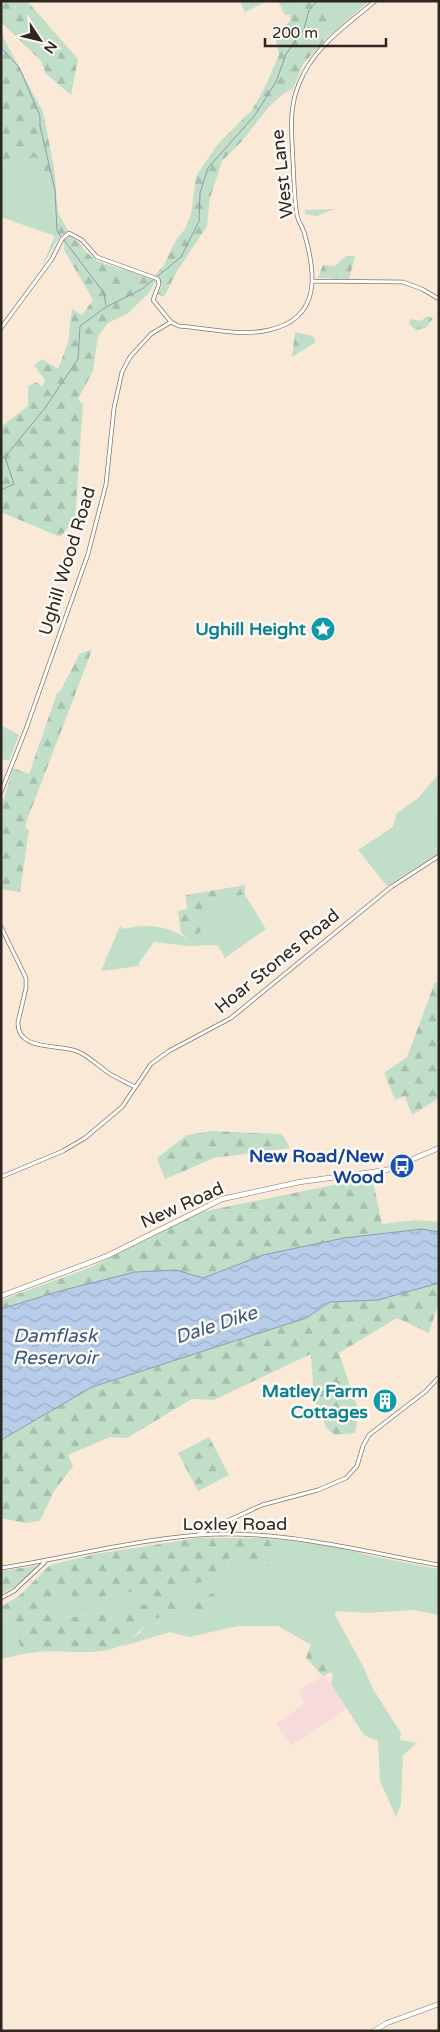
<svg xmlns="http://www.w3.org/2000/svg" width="440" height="2032" font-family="'Varela Round',sans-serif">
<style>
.commercial{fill:#f6dbda}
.grass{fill:#c1dec9}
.forest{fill:url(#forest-firs);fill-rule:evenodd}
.water{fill:url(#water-waves);stroke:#8e9bad}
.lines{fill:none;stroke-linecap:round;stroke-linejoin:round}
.stream{stroke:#8e9bad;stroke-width:1}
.minor-casing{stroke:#857666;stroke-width:4.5}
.tertiary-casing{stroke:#857666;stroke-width:5.5}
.minor{stroke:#fff;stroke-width:3}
.tertiary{stroke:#fff;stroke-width:4.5}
.labels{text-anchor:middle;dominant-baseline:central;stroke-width:5;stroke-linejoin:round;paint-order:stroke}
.street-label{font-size:18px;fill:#2e2721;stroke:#fcf9f5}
.culture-label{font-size:18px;font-weight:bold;fill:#0d838f;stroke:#fcf9f5;text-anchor:end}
.transit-label{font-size:18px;font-weight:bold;fill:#164399;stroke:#fcf9f5;text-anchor:end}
.water-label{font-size:19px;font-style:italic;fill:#395981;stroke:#fcf9f5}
</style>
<defs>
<pattern id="forest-firs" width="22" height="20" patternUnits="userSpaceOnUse" patternTransform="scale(1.25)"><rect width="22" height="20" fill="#c1dec9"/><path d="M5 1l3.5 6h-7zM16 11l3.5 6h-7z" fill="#a6beac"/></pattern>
<pattern id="water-waves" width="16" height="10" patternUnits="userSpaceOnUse" patternTransform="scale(1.25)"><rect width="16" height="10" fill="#b7cde9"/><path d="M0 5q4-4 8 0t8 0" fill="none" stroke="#9eb0c8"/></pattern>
</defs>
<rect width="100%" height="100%" fill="#fbe9d8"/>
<path class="commercial" d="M323,1676l13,13 11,20 -55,36 -16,-21 28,-20 -5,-12 2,-3z"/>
<path class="grass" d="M242,1h25l-22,11 -5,-10z
M278,1h27c-5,7 -11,15 -20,14z
M327,1h42l-42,37z
M35,157l13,19 9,55 -2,5 -54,-19v-50z
M1,725l18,10 -10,26 -8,-2z
M437,776l2,77 -52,33 -29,-36 35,-23 4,-14 21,-15z
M245,895l21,34 -41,29 -7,-13 -29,1 -35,-4 -15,21v3l-38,5 19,-45 4,3c22,-6 48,-4 66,13l7,-25 34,-21z
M416,1220l23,2v10l-16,-3 -39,4 -2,-9z
M285,1540l54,7 32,9 68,13v46l-25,-5 -46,3 -32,-2 -1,4 27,49 11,25 28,44 -1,7 17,3 -14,12 -2,49 -5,13 -16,-36 -2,-40 -14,-6 -33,-51 2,-9 -16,-27 -39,-22h-40l-49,11 -19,-5 -50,15 20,-14 8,-14 66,-26 -45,7 -3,-11 62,-12 1,-23 58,-9z
M151,1589l2,14 -98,17 -6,-20 22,-6 4,10 21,-6z
M1,1619l8,2 15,33 -23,5z"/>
<path class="forest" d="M1,1h26l51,58 -7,36 -25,-21 -5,-13 -40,-39z
M305,1h22v37l-24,26 -10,25 -10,5 -15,14 -26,33 -20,20 -12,37 -3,28 -31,47 -12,24 -6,-3 4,-9 -7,-10 9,-10 12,-25 9,-11 6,-15 5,-38 22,-32 34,-34 14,-25 13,-30 -4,-20 16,-15 -1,-5 8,-5z
M1,33l42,79 11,56 4,44 10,19 -8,5 -19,32 16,-37 -9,-55 -13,-19 -34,10z
M334,209l-17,7 -12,-2v-4z
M69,236l11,7 5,8 12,10 59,19 -7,13 -22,21 -19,9 -10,13 -5,35 -15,28 5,5 -8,116 -15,17 -59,-25v-85l27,-21v-20l9,-4 5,5 3,-7 -11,-15 8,-6 16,10 10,-26 4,-34 10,6 11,-15 -29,-50v-9z
M346,256h9l-6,23 -31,-1 5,-13 12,1z
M427,316l6,2 -7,10 -10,2 -7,-6 2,-5 10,2z
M295,332l18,4 3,6 -24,15z
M92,650l-66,173 -1,5 4,2 -9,62 -19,-3v-81l12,-40 16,6 28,-81 4,-3 19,-37z
M245,885v10l-14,1 -34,21 4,14 -11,11 -9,-9 -3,-22 9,-2 -1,-14z
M435,982l4,1v115l-27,17 -7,-19 -10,4 -11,-27 23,-16z
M212,1131l70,3 8,14 -76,10 -49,21 -8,-21 30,-23z
M372,1177l12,56 -40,5 -81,17 -60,23 -27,-8 -41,2 -75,19 -59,18v-9l88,-32 112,-56z
M439,1283v19l-10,31 -32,-15 -58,35 20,59 -4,21 -20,2 -9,-7 -4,-14 -8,-13 -3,-47 -97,46 -22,-1 -65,39 -17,-1 -42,18 5,11 -19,25 -14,30 -15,2 -24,-5v-78l91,-53 214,-69 24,-16 48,-2z
M209,1437l20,38 -31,16 -20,-38z
M235,1522l1,8 -25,3z
M198,1538h64l23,2 3,5 -19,21 -40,-12 -1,23 -61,12 3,11 44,-7 4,18 -70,8c-30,51 -78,25 -124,35l-15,-33 -8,-2v-12l19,-12 30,-30 46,-11zM151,1589l1,14 -96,17 -7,-19 22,-7 4,10 21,-6z
M40,1565l-27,23 -12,6v-23z
M311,1644l6,4 15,24 -9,4 -17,-18z"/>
<path class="water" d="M422,1229l17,3v51l-61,17 -48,2 -24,16 -214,69 -91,53v-131l59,-18 75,-19 41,-2 27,8 60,-23 81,-17z"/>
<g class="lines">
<path class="stream" d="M1,48l18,19 21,49v10l15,64 2,41 4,6
M64,240l40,53 2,12
M1,490l13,-6 -9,-27 40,-49 33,-49 2,-33 26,-19 36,-18 39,-32 18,-36 1,-28 8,-25 47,-53 21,-33 10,-28 18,-25 5,-19 8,-9"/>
<defs>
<path id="minor" d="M313,281l90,1 19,7 17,10
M1,328l51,-69 10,-20 7,-6 13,7 15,17 61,22 1,5 -6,16 18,22 8,4c29,2 61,11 90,4 53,-12 47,-57 35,-98 -2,-6 -6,-11 -7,-17 -3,-17 -3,-36 -4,-53 -1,-28 -5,-52 6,-78 14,-37 47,-58 76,-83
M1,792l25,-63 62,-175 18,-70 8,-76 8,-36 8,-15 21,-23 20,-12
M1,927l25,51v10l-8,34c-1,31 44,21 61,30 10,5 19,13 28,20 9,6 19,10 28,15
M1,1177l62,-26 22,-13 37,-31 29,-43 18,-13 62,-33 160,-131 48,-31
M199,1534l63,-29 56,-15 28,-12 11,-12 6,-20 6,-11 57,-44 13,-14
M1,1568c66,-10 132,-28 198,-33 82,-6 160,16 240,30
M1,1598l13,-7 31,-29"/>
<path id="tertiary" d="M1,1296l106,-40 115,-57 78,-17 87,-12 52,-22
M374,2031l13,-8 52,-19"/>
</defs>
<use href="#minor" class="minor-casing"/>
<use href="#tertiary" class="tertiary-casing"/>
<use href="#minor" class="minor"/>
<use href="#tertiary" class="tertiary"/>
</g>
<defs>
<symbol id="sight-disc" viewBox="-11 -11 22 22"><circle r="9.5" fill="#0f9aa8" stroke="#fcf9f5"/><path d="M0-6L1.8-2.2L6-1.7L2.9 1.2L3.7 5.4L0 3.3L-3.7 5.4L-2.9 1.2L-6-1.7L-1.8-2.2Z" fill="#fff"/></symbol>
<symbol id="bus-disc" viewBox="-11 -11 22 22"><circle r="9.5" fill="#1a4fb4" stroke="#fcf9f5"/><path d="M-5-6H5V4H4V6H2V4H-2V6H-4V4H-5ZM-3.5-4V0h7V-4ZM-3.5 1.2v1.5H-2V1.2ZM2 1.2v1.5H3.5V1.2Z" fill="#fff"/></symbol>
<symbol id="building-disc" viewBox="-11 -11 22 22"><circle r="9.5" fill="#0f9aa8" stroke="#fcf9f5"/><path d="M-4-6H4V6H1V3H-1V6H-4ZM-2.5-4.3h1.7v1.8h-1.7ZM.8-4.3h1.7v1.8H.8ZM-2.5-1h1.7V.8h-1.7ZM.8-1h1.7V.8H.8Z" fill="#fff"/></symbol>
</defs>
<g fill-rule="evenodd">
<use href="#sight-disc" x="309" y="615" width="28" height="28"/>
<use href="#bus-disc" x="388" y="1152" width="28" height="28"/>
<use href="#building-disc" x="371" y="1387" width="28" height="28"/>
</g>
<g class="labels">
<g class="street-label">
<text transform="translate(282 174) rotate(-96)">West Lane</text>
<text transform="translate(67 561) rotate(-73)">Ughill Wood Road</text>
<text transform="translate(277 961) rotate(-39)">Hoar Stones Road</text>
<text transform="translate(182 1205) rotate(-24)">New Road</text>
<text x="235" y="1524">Loxley Road</text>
</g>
<g class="culture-label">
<text x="306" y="629">Ughill Height</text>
<text x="368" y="1391">Matley Farm<tspan x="368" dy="21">Cottages</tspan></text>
</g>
<g class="transit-label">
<text x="384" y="1156">New Road/New<tspan x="384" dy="21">Wood</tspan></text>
</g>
<g class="water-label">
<text transform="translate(216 1325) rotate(-18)">Dale Dike</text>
<text x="55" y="1336">Damflask<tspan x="55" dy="22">Reservoir</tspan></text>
</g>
</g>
<rect width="440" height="2032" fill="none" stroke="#2e2721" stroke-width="5"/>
<g transform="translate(40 40) rotate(125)" stroke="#fcf9f5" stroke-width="4" paint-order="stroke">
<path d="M0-4L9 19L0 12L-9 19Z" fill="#2e2721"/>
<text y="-8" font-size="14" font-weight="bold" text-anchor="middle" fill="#2e2721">N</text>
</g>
<path d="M265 38v8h121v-8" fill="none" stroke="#2e2721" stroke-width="2.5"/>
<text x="272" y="38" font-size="15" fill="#2e2721" stroke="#fcf9f5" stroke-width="4" paint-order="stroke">200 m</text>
</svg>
